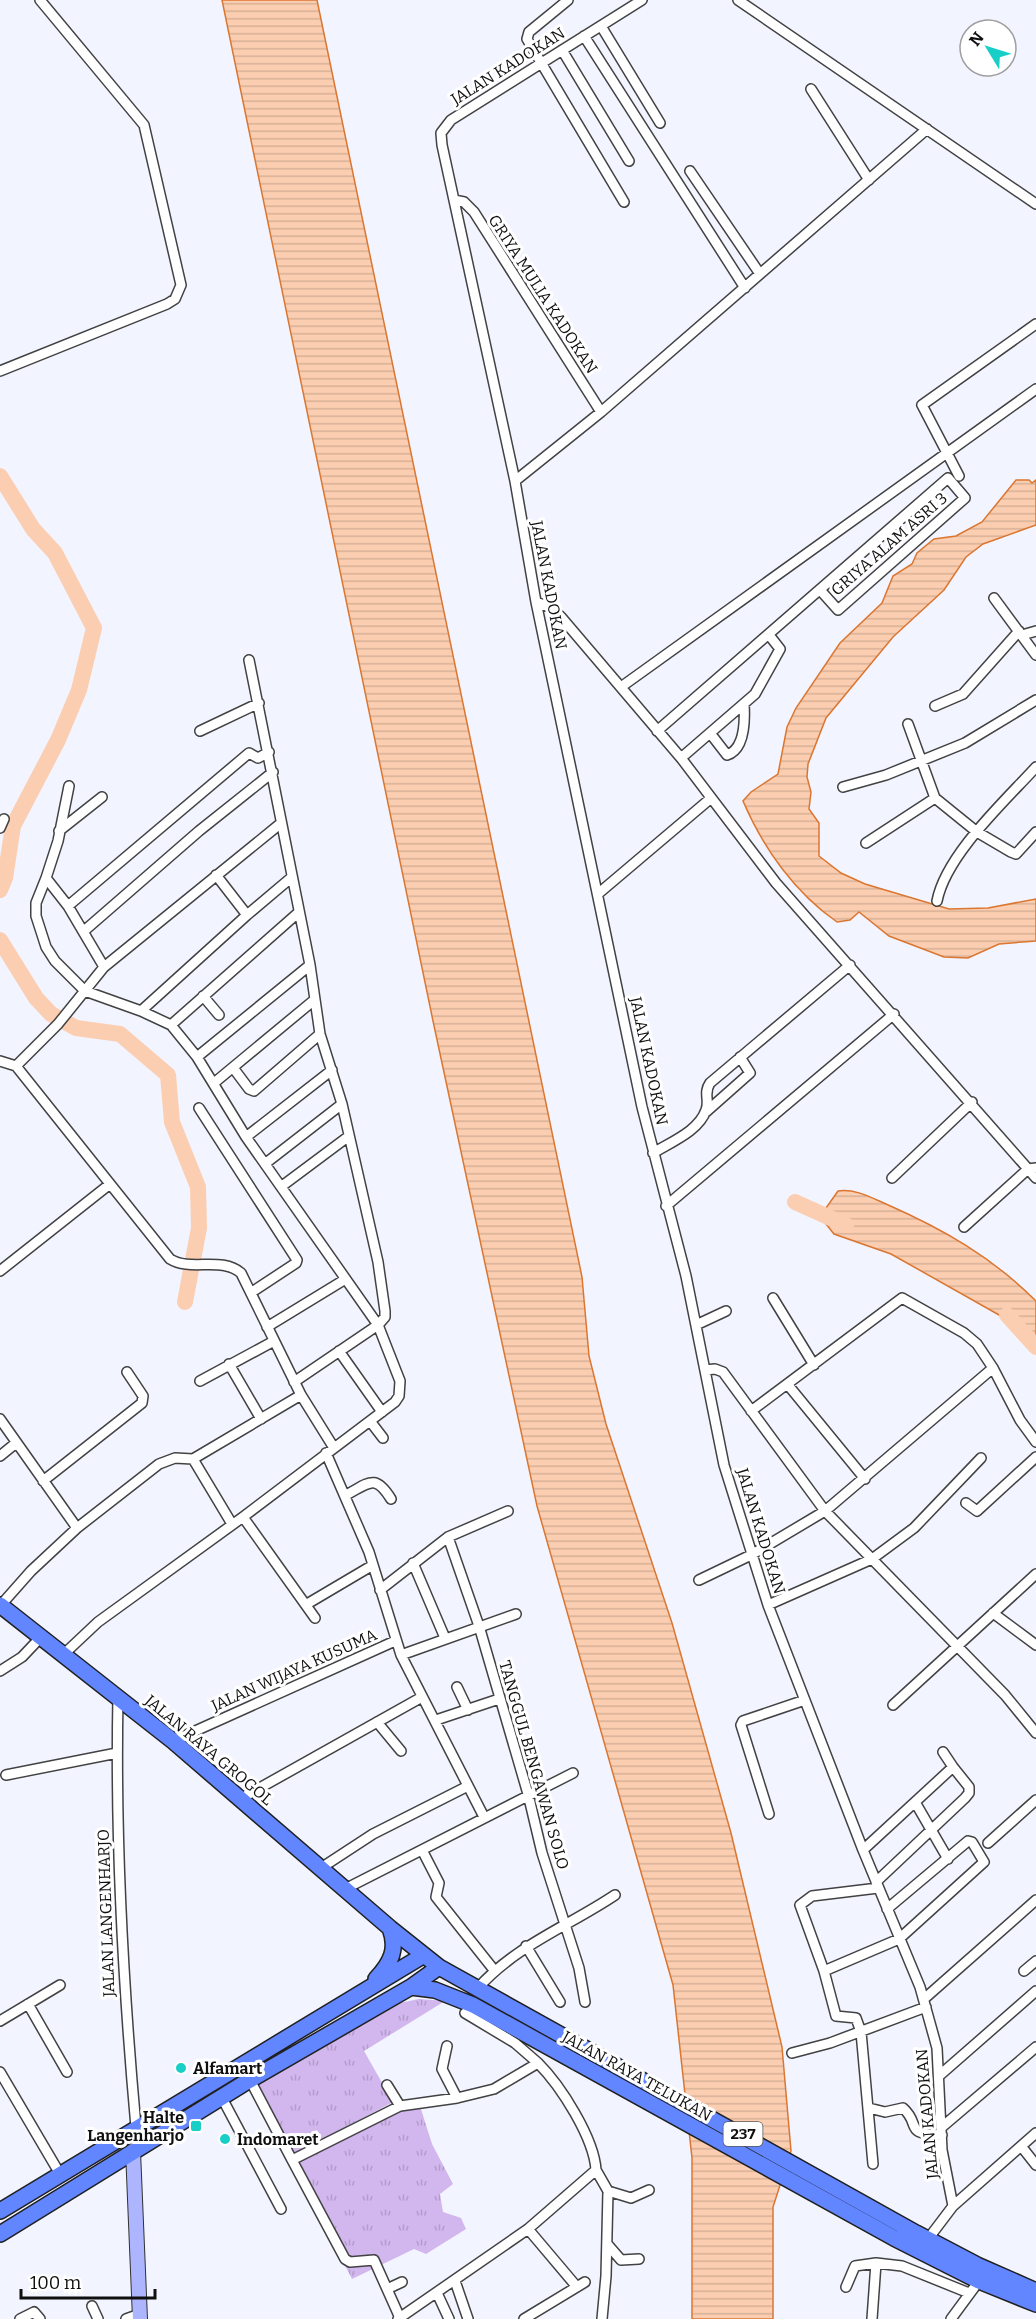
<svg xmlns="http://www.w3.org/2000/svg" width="1036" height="2319" font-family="Bitter,serif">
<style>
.grass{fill:url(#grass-tufts)}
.water{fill:url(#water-rules);stroke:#db7630;stroke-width:1.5}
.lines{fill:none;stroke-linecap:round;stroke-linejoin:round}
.river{stroke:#fcceb1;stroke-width:16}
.minor-casing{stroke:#424242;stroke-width:12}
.secondary-casing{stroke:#313131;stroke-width:16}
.primary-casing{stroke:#202020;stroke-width:18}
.minor{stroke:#fff;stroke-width:9}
.secondary{stroke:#adb5ff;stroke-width:14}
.primary{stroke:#6286ff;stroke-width:15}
.poi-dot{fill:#18cfc8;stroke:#fff;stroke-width:2}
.labels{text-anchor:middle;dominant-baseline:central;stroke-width:6;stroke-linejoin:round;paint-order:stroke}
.shield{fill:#fff;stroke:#575757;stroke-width:1.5}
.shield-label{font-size:15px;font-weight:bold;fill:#0f0f0f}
.street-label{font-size:16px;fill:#0f0f0f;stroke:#fff}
.poi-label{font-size:16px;font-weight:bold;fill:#0f0f0f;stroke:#fff;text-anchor:start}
</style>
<defs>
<pattern id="grass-tufts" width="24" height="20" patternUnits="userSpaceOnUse" patternTransform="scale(1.5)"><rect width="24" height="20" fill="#d2b6ee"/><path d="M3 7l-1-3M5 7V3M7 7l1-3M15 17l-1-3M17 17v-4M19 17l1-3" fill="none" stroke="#b39bcb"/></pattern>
<pattern id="water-rules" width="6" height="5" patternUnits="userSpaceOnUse" patternTransform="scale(1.5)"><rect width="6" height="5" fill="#fcceb1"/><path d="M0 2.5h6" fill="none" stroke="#d7b097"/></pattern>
</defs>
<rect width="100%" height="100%" fill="#f2f4ff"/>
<path class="grass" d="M419,1999l26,2 -81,50 29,51 -104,55 -38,-69 134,-82z
M420,2106l12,38 21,40 -13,10 3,18 18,6 5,11 -40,25 -12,-5 -62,30 -60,-117 97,-49z"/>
<path class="water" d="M222,0h95l265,1277 7,79 17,68 66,199 59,210 51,214 9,104 -18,56v112h-81v-161l-19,-173 -136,-479 -104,-485z
M1016,480h13l3,3 4,-3v45l-53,19 -17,13 -22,33 -51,47 -67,81 -18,46 -1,13 4,15 -2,17 10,14v33l22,17 24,11 84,25 39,-1 48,-9v42l-37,3 -31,14 -24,-1 -55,-21 -30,-24 -9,8 -13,2c-42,-29 -74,-74 -94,-121l8,-9 27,-18 9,-47 9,-19 44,-65 42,-40 11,-27 19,-12 5,-11 17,-14 22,-3 26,-14z
M838,1191c16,-3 34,7 48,13 57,25 106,53 150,97v40l-28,-21 -117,-66 -57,-20 -8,-10v-16z"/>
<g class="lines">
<path class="river" d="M0,476l33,53 22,24 39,75 -15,62 -21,50 -45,86 -8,52 -5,12
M0,940l36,58 15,16 25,14 44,6 48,41 4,47 26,65 1,41 -14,74
M795,1202l51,23
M1007,1315l29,32"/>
<defs>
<path id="minor" d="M568,0l-39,32 -2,7 97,163
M642,0l-191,120 -10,13 1,12 73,336 21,121 106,505 44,169 38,189 44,140 95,245 57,137 17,61 5,102 11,56
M738,0l298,204
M601,26l59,97
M584,36l161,252
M562,50l67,111
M811,89l58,91
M690,171l70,103
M454,200l10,2 10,10 127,200
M0,371l167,-67 8,-5 6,-14 -37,-160 -104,-125
M959,476l-37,-71 114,-81
M515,481l86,-69 326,-283
M994,598l42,57
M536,602l16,6 9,9 120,141 95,125 260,295
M1022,635l14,-4
M249,660l61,305 10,69 22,70 36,158 7,49v6l-7,8 -84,57
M621,687l415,-298
M935,706l28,-12 56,-63
M908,724l27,74
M200,731l59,-28
M657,731l291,-253 17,20 -127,112 -17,-19
M710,733l17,22c18,-6 18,-35 17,-51
M681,758l74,-64 25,-45 -11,-14
M843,787l43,-12 79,-32 71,-43
M0,828l4,-9
M59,831l43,-34
M866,843l69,-45 42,34 34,20 5,2 20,-22
M216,875l31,40
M46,878l-10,25v13l10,31 9,14 30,30 56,20 30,14 26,32 49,80 132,188 22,56 -1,15 -4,6 -152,115 -145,105 -34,32
M599,893l111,-94
M937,901c9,-46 67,-99 99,-134
M68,906l-22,-28 12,-37 11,-55
M84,931l115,-100 74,-59
M104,967l-36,-61 181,-153 9,5 11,-6
M203,996l16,19
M141,1011l106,-96 45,-38
M171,1025l128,-113
M197,1057l113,-92
M0,1061l16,5 154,193c21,13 51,-3 71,14l60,122 33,53
M16,1066l42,-42 46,-57 176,-143
M234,1069l15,20 5,2 66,-57
M214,1083l99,-82
M199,1108l98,152 -1,3 -44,29
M706,1112l44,-39 -10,-16
M246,1137l86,-67
M653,1153c18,-11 46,-22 53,-43 4,-10 -3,-17 4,-27l140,-118
M266,1163l76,-59
M892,1178l80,-76
M282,1186l67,-50
M666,1206l228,-192
M964,1227l64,-58 8,-1
M0,1271l110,-87
M773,1298l41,67
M696,1325l30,-14
M267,1327l77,-47
M339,1351l43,61
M229,1364l32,55
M705,1370l10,-1 8,3 102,139 180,184 31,38
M200,1381l74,-40
M788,1385l77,94
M751,1411l151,-113 62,35 13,11 16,24 27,52 16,22
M0,1419l77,109
M370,1421l13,17
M326,1453l43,99 32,103 83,162
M0,1456l16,-13
M193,1459l39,65
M43,1481l99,-78 1,-7 -16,-24
M346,1495c23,-12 29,-22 45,4
M966,1503l11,8 59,-54
M243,1517l72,101
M448,1537l31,89 49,168 14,59 37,115 6,34
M413,1563l32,75
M699,1580l52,-25 74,-44 168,-143
M380,1590l68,-53 60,-26
M307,1604l66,-39
M768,1605l104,-46 42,-31 67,-70
M0,1606l31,-35 46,-43 82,-64 16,-6 18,1 108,-64
M993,1613l43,32
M401,1655l115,-41
M0,1671l22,-14 19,-20
M457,1687l11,23
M118,1697c-3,143 5,287 18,430
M893,1705l143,-131
M436,1720l63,-21
M377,1722l24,29
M173,1741l222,-100
M943,1752l10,15
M6,1775l111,-22
M240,1799l182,-102
M915,1802l33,57
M769,1814l-28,-89 2,-4 62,-21
M988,1843l48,-43
M422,1850l17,33 -3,14 58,73
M863,1850l90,-83 16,20v6l-4,5 -89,84
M321,1868l52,-34 95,-48
M878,1888l-66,8 -12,9 24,66 75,-32 85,-77 -12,-20 -4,-1 -81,68
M345,1889l228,-116
M526,1946l34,56
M824,1971l12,45 20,2 5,14 12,132
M1024,1971l12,-10
M477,1989c39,-44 92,-63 138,-94
M924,1999l112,-99
M28,2004l39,68
M465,2013l50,30 23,20
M0,2021l60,-36
M447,2046l-5,23 15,29
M792,2053l38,-10 96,-36
M0,2072l60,102
M940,2075l96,-84
M250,2080l42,80 108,-54 57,-8 37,-9 44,-26c23,23 56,75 58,107l-68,59 -130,90
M387,2085l13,21
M222,2098l59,111
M869,2108l16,4 18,-4c19,17 -1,26 39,27
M942,2127l94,-80
M1021,2146l15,19
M292,2160l53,99 5,3 24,-2 26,58
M596,2170l12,21 23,7 18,-8
M528,2229l49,58
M928,2239l25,-33 83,-73
M608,2245l13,15 18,-1
M455,2281l13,38
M846,2287l9,-21 21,-3 26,3 67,27
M387,2289l15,-7
M437,2293l12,26
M92,2306l6,13
M20,2319l14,-7 6,7
M126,2319l14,-5
M524,2319l61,-37
M602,2319l4,-43 2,-85
M872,2319l4,-56
M951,2319l28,-38"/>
<path id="secondary" d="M133,2151l7,168"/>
<path id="primary" d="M0,1605l173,136 217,187 49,39 477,266 61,32 59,26
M376,1979c15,-16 22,-30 14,-51
M411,1987l24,3 38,15 421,233 85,43 57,23
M0,2211l424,-256
M0,2234l243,-150 168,-97 28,-20"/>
</defs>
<use href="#minor" class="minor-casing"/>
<use href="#secondary" class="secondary-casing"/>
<use href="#primary" class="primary-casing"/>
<use href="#minor" class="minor"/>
<use href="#secondary" class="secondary"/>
<use href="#primary" class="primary"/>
</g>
<g class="poi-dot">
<circle cx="181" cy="2068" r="6"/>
<rect x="190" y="2120" width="12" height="12" rx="3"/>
<circle cx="225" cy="2139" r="6"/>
</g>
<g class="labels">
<rect class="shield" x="723.5" y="2122" width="39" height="24" rx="4.5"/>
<g class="shield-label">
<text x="743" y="2134">237</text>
</g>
<g class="street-label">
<text transform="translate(508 66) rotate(-32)">JALAN KADOKAN</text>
<text transform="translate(543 294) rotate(57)">GRIYA MULIA KADOKAN</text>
<text transform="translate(889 544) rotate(-41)">GRIYA ALAM ASRI 3</text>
<text transform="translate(549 585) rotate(79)">JALAN KADOKAN</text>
<text transform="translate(649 1061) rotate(78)">JALAN KADOKAN</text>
<text transform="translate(761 1531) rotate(73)">JALAN KADOKAN</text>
<text transform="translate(294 1670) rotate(-24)">JALAN WIJAYA KUSUMA</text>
<text transform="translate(209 1750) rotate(40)">JALAN RAYA GROGOL</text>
<text transform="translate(534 1765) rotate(74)">TANGGUL BENGAWAN SOLO</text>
<text transform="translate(106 1913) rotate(-92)">JALAN LANGENHARJO</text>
<text transform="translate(637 2076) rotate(29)">JALAN RAYA TELUKAN</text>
<text transform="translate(927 2114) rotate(-95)">JALAN KADOKAN</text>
</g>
<g class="poi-label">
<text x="193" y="2068">Alfamart</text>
<text x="184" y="2117" text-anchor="end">Halte<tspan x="184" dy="18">Langenharjo</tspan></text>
<text x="237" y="2139">Indomaret</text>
</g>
</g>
<g transform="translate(988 48) rotate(308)"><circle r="28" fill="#ffffff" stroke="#9f9f9f" stroke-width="1.5"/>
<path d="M0-4.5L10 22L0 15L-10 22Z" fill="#18cfc8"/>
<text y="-9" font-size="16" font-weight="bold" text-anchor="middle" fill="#0f0f0f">N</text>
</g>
<path d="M21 2289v9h134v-9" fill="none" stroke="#0f0f0f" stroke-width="3"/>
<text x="30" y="2289" font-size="18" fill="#0f0f0f" stroke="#ffffff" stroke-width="4.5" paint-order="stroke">100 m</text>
</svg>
